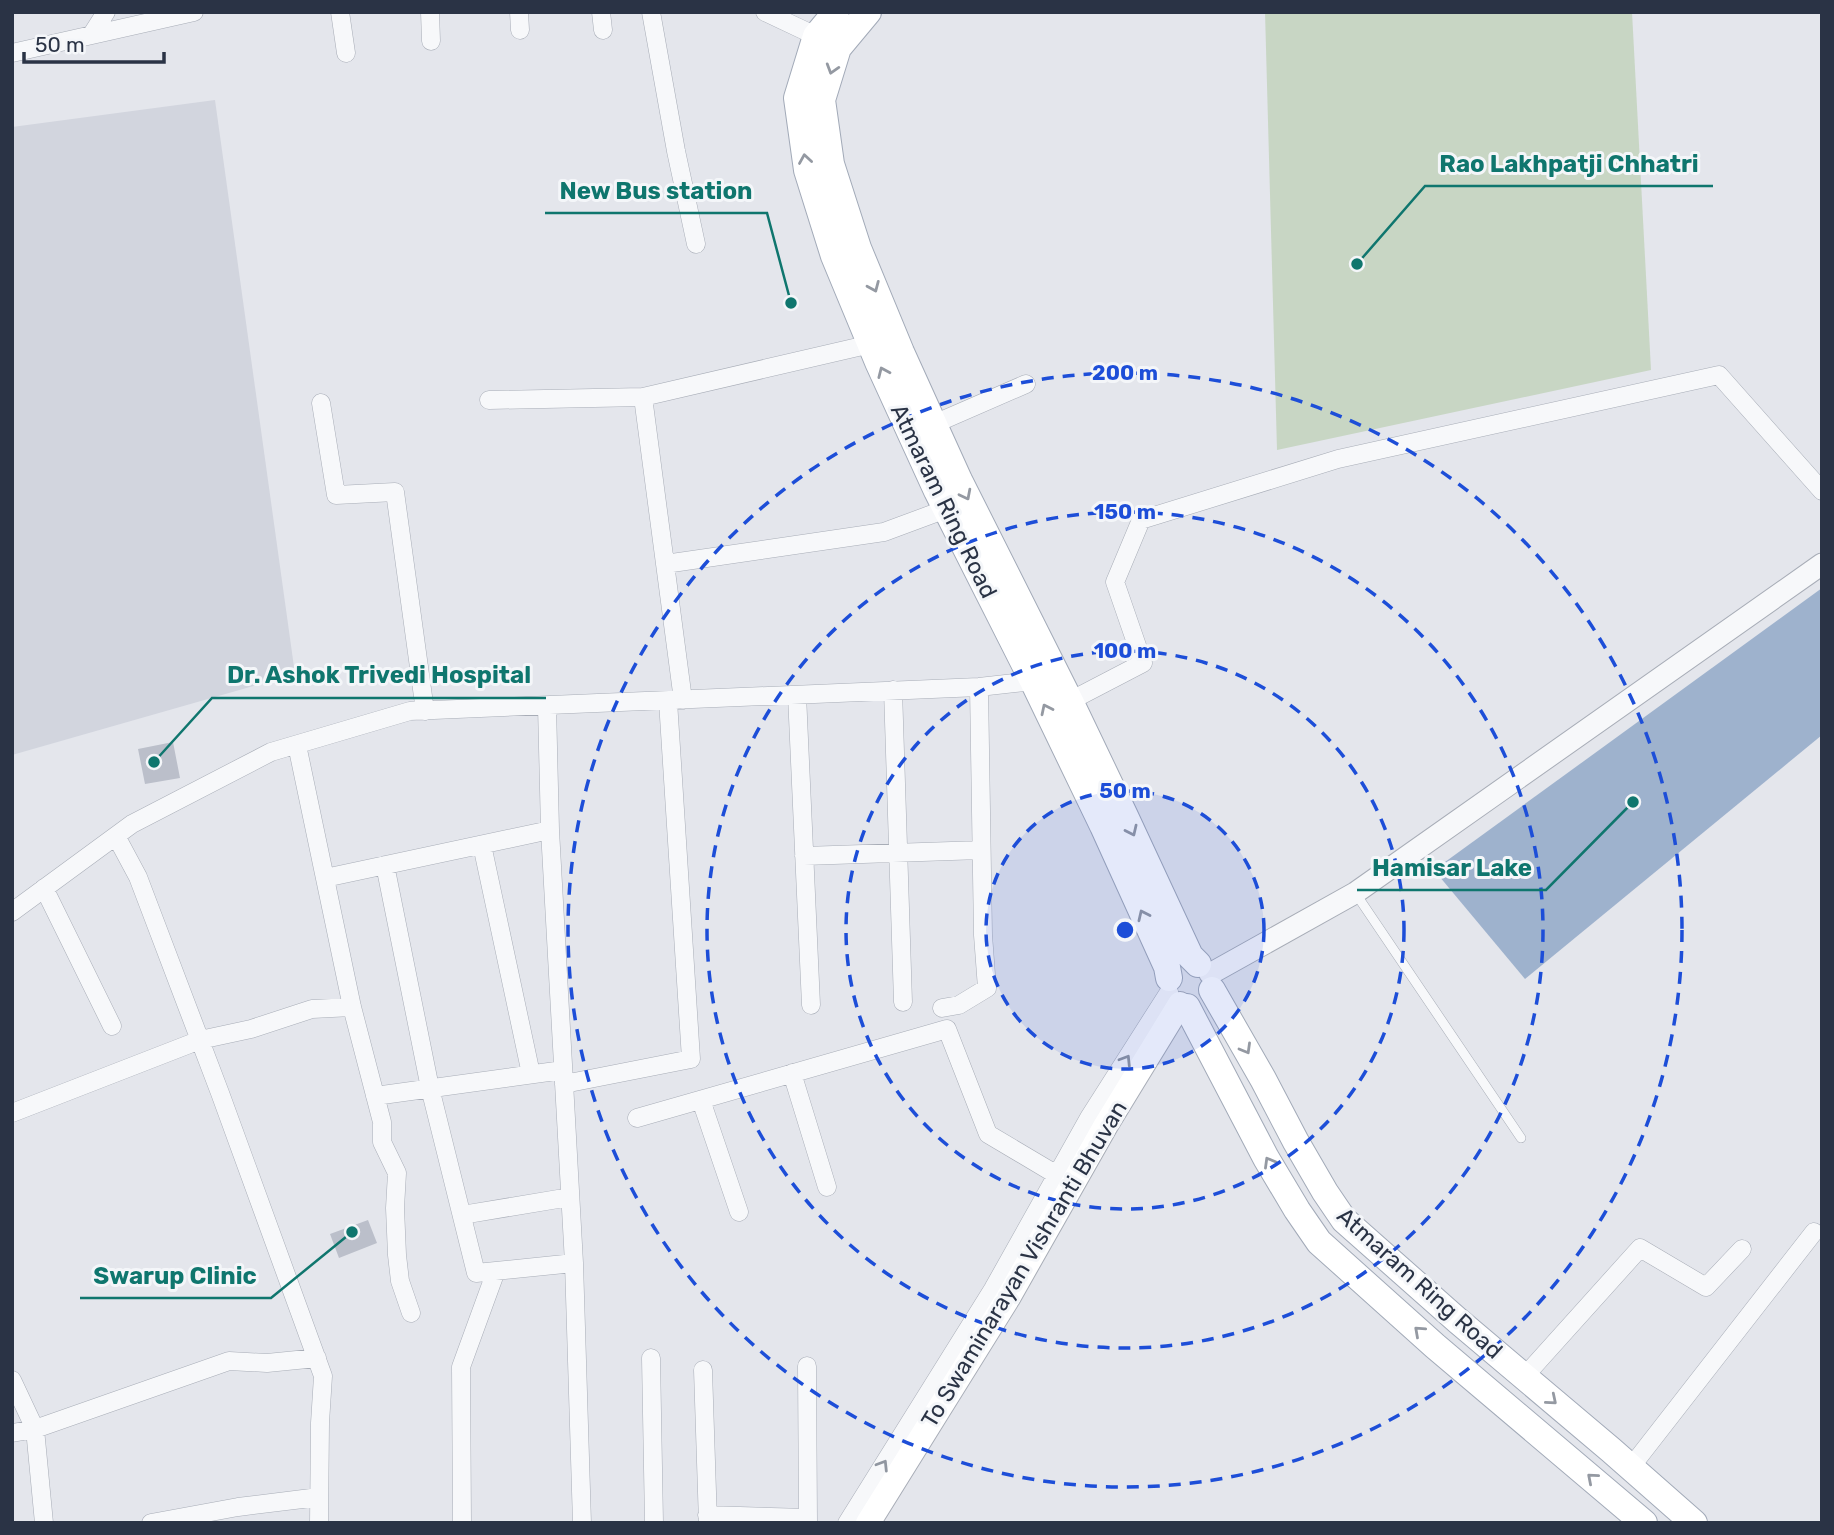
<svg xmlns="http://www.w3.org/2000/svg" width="1834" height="1535" font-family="Rubik,sans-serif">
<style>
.built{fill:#d2d5de}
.green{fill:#c8d6c4}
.water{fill:#9eb2cd}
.building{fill:#bbbfca}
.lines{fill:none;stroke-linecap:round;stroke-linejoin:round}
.service-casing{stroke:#a8adb7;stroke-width:10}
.minor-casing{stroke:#a8adb7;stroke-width:19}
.tertiary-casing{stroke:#a8adb7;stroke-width:23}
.secondary-casing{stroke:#a8adb7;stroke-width:26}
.primary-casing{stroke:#a2aab8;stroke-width:28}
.service{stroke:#f7f8fa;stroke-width:9}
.minor{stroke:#f7f8fa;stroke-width:18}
.tertiary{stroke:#f7f8fa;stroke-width:21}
.secondary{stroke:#fff;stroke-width:24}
.primary{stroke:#fff;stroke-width:26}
.oneway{stroke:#9499a2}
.oneway2{stroke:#9096a0}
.ring{fill:none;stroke:#1d4ed8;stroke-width:3.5;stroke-dasharray:12 9}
.labels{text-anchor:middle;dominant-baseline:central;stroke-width:6;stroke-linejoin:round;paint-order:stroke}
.street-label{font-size:23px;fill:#2a3345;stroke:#f4f6f9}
.centre{fill:#1d4ed8;stroke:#f4f6f9;stroke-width:3.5}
.ring-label{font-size:21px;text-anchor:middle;font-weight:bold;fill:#1d4ed8;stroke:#f4f6f9;stroke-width:6;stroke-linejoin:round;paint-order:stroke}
.leader{fill:none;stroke:#0f766e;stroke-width:2.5}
.callout-dot{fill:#0f766e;stroke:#f4f6f9;stroke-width:2.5}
.callout-label{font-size:24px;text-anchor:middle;font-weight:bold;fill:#0f766e;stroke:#f4f6f9;stroke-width:6;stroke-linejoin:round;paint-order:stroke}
</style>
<rect width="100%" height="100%" fill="#e4e6ec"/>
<path class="built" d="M215,100l80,574 -283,81v-628z"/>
<path class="green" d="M1265,12h367l19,358 -374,80z"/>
<path class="water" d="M1822,588v147l-297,244 -91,-109z"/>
<path class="building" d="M173,742l7,36 -35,6 -7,-35z
M368,1220l9,23 -38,15 -9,-24z"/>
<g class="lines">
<defs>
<path id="service" d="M1356,894l165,244"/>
<path id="minor" d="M340,12l6,41
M430,12l1,29
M519,12l1,18
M601,12l2,18
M651,12l25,139 20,93
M765,12l51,24
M92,34l14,-22
M12,53l182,-41
M643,397l40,303
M489,400l154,-3 228,-53
M321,403l15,92 59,-3 30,219
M934,424l92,-40
M665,564l219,-32 62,-23
M893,690l10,312
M797,695l14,310
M1070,701l73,-38 -28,-81 26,-62 197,-61 381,-84 103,116
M547,706l3,124 24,433 8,260
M297,745l55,262 30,115v20l15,31 -2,35 2,47 3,26 11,32
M116,836l22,41 82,216 103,283 -3,47 -1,100
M482,845l49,229
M804,856l177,-6
M385,865l45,223 46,185 98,-10
M325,878l225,-48
M44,888l68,138
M12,912l120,-88 139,-72 139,-41 569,-24 54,-6
M942,1008l17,-3 28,-17 -4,-53 -4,-248
M792,1073l35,114
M564,1084l127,-25 -23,-358
M375,1096l188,-26
M701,1100l38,112
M12,1113l188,-73 51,-11 61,-20 40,-2
M637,1118l310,-89 41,105 69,41
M462,1215l108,-18
M651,1358l3,165
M807,1366l1,157
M703,1370l5,153
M1524,1377l116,-129 66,39 36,-38
M12,1380l23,49 9,94
M12,1433l23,-4 194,-68 38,2 50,-5
M1631,1467l183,-235
M707,1515l100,3
M151,1523l87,-16 81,-10
M462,1523l-1,-156 35,-96
M847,1523l146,-234 97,-173 79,-124"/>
<path id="tertiary" d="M1210,974l145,-81 467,-329"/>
<path id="secondary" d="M868,1523l140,-225 98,-173 74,-121"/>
<path id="primary" d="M836,12l-20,24 -19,62 10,72 27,86 44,106 59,129 96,190 70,145 64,141 2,11
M868,12l-30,36 -16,52 9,64 27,84 43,104 58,128 111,221 55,115 65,140 8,8
M1212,990l51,89 33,63 29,50 19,28 113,100 154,130 83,73
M1187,1007l79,151 31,52 22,32 116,104 209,177"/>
</defs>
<use href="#service" class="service-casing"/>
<use href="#minor" class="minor-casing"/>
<use href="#tertiary" class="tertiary-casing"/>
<use href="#secondary" class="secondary-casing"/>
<use href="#primary" class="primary-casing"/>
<use href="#service" class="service"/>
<use href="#minor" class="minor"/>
<use href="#tertiary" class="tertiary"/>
<use href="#secondary" class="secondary"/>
<use href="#primary" class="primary"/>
</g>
<defs><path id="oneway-chevron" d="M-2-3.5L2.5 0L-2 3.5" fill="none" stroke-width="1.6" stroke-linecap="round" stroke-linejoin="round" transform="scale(1.75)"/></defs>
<g class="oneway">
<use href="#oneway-chevron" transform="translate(832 69) rotate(107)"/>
<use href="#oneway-chevron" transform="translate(805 159) rotate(-99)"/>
<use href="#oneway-chevron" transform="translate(874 287) rotate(67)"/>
<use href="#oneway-chevron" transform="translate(883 372) rotate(-114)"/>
<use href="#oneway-chevron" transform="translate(966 495) rotate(63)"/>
<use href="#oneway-chevron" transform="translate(1046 709) rotate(-116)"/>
<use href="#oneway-chevron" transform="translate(1132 831) rotate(65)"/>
<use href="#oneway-chevron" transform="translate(1143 915) rotate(-115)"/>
<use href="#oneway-chevron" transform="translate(1246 1049) rotate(60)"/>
<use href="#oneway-chevron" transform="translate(1269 1162) rotate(-120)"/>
<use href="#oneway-chevron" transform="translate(1419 1331) rotate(-138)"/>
<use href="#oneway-chevron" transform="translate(1552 1400) rotate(40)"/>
<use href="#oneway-chevron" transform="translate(1592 1478) rotate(-139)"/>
</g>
<g class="oneway2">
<use href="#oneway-chevron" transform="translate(1126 1060) rotate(-58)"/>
<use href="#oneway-chevron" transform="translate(883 1465) rotate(-58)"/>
</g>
<circle cx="1125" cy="930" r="139" fill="#1d4ed8" fill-opacity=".12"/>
<g class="ring">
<circle cx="1125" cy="930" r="139"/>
<circle cx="1125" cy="930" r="279"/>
<circle cx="1125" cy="930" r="418"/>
<circle cx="1125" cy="930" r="557"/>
</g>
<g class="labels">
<g class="street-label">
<text transform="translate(944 501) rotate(64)">Atmaram Ring Road</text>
<text transform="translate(1024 1264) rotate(-59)">To Swaminarayan Vishranti Bhuvan</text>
<text transform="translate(1420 1283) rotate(42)">Atmaram Ring Road</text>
</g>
</g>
<circle cx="1125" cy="930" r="10" class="centre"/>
<g class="ring-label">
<text x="1125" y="380">200 m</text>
<text x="1125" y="519">150 m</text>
<text x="1125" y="658">100 m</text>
<text x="1125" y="798">50 m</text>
</g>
<path class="leader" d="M1357 264L1425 186H1713M791 303L767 213H545M154 762L212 698H546M1633 802L1546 890H1357M352 1232L271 1298H80"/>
<g class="callout-dot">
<circle cx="1357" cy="264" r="7"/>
<circle cx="791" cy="303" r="7"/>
<circle cx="154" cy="762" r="7"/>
<circle cx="1633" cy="802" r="7"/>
<circle cx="352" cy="1232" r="7"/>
</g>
<g class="callout-label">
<text x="1569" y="172">Rao Lakhpatji Chhatri</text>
<text x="656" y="199">New Bus station</text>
<text x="379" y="683">Dr. Ashok Trivedi Hospital</text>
<text x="1452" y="876">Hamisar Lake</text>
<text x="175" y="1284">Swarup Clinic</text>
</g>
<rect width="1834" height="1535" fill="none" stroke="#2a3345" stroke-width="28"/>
<path d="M24 52v10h140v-10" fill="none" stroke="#2a3345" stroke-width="3.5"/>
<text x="35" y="52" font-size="21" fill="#2a3345" stroke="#f4f6f9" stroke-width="5" paint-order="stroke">50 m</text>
</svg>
